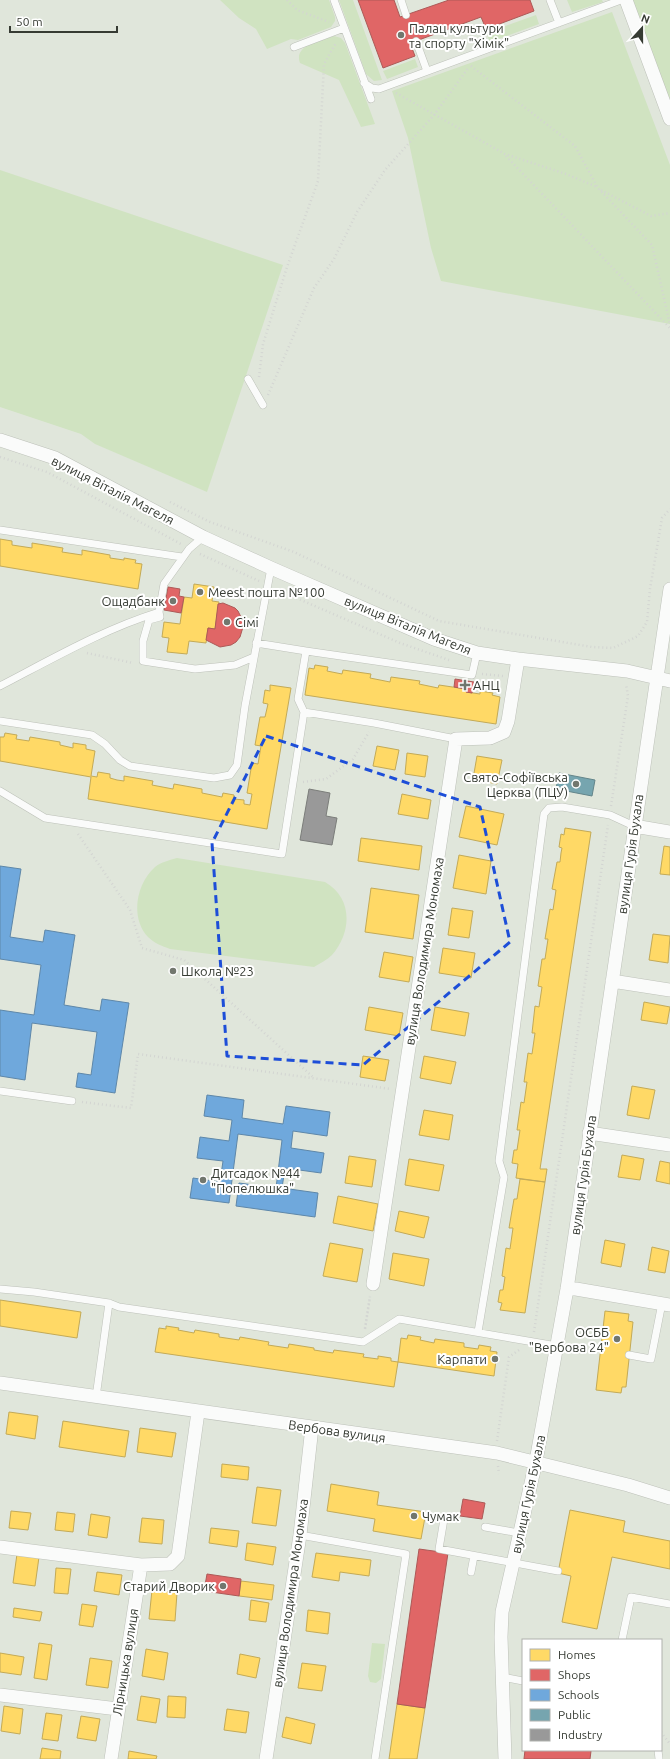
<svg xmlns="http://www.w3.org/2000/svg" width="670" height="1759" font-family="Ubuntu,sans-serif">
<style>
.green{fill:#d0e3c1}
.homes{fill:#ffd966;stroke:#c3aa57}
.shops{fill:#e06666;stroke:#ad5957}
.schools{fill:#6fa8dc;stroke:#5e87a9}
.public{fill:#76a5af;stroke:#63858a}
.industry{fill:#999;stroke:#7b7d7a}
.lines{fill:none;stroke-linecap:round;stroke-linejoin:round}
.service-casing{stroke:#bdc1b9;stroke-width:8}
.minor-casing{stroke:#bdc1b9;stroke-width:14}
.path{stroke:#d3d5d2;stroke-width:2.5;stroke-dasharray:1 3;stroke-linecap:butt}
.service{stroke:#fafbfa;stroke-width:7}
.minor{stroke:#fafbfa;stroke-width:13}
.marked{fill:none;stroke:#1d4ed8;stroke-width:3;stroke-dasharray:8 5;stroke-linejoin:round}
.poi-dot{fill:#72776e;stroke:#fff;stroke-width:1.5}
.labels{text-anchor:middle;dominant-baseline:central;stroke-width:4;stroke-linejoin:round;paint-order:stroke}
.poi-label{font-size:13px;fill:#363b33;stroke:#fff;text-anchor:start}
.street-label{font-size:13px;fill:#363b33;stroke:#fff}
</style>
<rect width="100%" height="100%" fill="#e0e6db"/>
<path class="green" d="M220,0h109l6,17v4l-4,6 -33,13 -7,-1 -24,10 -11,-20 -17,-11z
M339,0h14l29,80 -8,1 -8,-7z
M567,0h35l1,2 -31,10z
M626,0h44v119z
M612,12l58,153v159l-229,-43 -10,-33 -23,-110 -16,-47z
M536,15l3,9 -49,18 -4,-9z
M334,36l7,2 4,5 30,81 -14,3 -22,-47 -39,-17c-7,-18 22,-23 34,-27z
M415,59l3,8 -31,12 -4,-8z
M0,170l283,95 -76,227 -112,-48 -14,-10 -81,-27z
M177,858l148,24c28,16 27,50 7,73 -5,5 -12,8 -18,12l-144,-18c-8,-3 -16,-6 -22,-12 -18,-19 -12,-53 7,-70 6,-5 15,-7 22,-9z
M372,1643l13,1 -4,35 -5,4 -6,-1 -2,-6z"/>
<path class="homes" d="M0,539l12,2v4l20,3v-5l31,5 -1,4 20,3v-5l28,5v3l14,2v-2l12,2 -1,3 7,1 -4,25 -138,-23z
M194,584l20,3 -2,14 7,1 -4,27 -7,-1 -2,15 -17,-2 -2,13 -20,-2 2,-14 -7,-1 2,-15 16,2 4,-27 8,1z
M315,665l13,2 -1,4 15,3 1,-4 28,4 -1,4 20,4 1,-5 29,4 -1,3 19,4 1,-3 27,4v3l14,2v-3l13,2 -1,2 8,2 -4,27 -191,-29 4,-27 5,1z
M270,685l21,3 -24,141 -179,-30 3,-22 -91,-16v-24h4l1,-4 12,2 -1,4 13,2 1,-4 30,5v3l13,3v-5l13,2v4l9,2 -4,25 6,1 1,-5 12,2v4l7,2 7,1v-5l29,5 -1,4 21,4 1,-5 28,5v4l20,4 1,-4 11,2v4l10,1v4l6,1 2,-11 -5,-1 5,-30 6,1 3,-18 -6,-1 5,-28h5l3,-13 -5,-1 2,-13 5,1z
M377,746l22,4 -4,20 -22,-4z
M407,753l21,3 -3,21 -20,-3z
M477,756l25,4 -5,24 -24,-5z
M402,794l29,6 -3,19 -30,-5z
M466,806l38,8 -7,31 -38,-8z
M565,828l26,4 -51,337h7l-2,13 -29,-4 2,-14 -6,-1 2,-13h3l3,-20h-3l4,-28 3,1 3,-21h-3l4,-29 4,1 3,-21h-3l3,-27 4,1 3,-20 -4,-1 4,-27h3l3,-20h-3l5,-30 3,1 3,-20 -4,-1 5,-27h3l1,-9 1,-5 -3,-1 2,-13 3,1z
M361,838l61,8 -3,24 -61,-9z
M664,846l6,1v28l-10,-1z
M459,855l32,6 -5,33 -33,-6z
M371,888l48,7 -6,44 -48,-7z
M452,908l21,3 -4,27 -21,-3z
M653,934l17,2 -2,27 -19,-3z
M443,948l32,5 -4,25 -32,-5z
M384,952l29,5 -4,25 -30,-5z
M644,1002l26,5 -3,17 -26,-4z
M369,1007l34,6 -4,23 -34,-6z
M435,1007l34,6 -4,23 -34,-6z
M363,1056l26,4 -4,21 -25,-4z
M424,1056l32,6 -5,22 -31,-6z
M632,1086l23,4 -6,29 -22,-4z
M424,1110l29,5 -4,25 -30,-5z
M622,1155l22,4 -4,21 -22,-3z
M349,1156l27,4 -4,27 -27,-4z
M409,1159l35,6 -5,26 -34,-6z
M660,1161l10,2v21l-14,-3z
M520,1179l25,3 -20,131 -25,-3 2,-7 -4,-1 2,-12h3l2,-13 -3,-1 4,-28 4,1 3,-21h-4l5,-29h3z
M338,1196l40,8 -5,27 -40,-8z
M399,1211l30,6 -5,21 -29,-7z
M605,1240l20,4 -4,23 -20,-4z
M330,1243l33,6 -6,33 -34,-6z
M652,1247l17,4 -4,22 -17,-3z
M393,1253l36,6 -5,27 -35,-7z
M0,1300l81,12 -4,26 -77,-12z
M605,1311l24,3 -1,7 5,1 -7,65h-4l-1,6 -25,-3z
M166,1326l13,2 -1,2 16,3 1,-3 24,4v3l20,3 1,-3 29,5 -1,3 20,3 1,-4 25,4v2l19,3 1,-3 30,4 -1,3 15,2v-3l13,2v3l7,1 3,-24 6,1 1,-4 13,2 -1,3 14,3 1,-4 29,4v4l14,2 1,-4 12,2 -1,4 7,1 -3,24 -96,-14 -4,25 -239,-35 4,-24 7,1z
M9,1412l29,4 -3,23 -29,-5z
M63,1421l66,10 -4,26 -66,-10z
M140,1428l36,5 -4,24 -35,-5z
M222,1464l27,3 -1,13 -27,-3z
M331,1484l48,8 -2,13 49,7 -5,27 -48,-8 2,-12 -48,-8z
M257,1487l24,3 -5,36 -24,-3z
M570,1510l55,11 -2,11 47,9v28l-58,-12 -15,72 -35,-7 9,-46 -13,-3z
M11,1511l20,2 -3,17 -19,-2z
M57,1512l18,2 -2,18 -18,-2z
M91,1514l19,3 -3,21 -19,-3z
M142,1518l22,2 -2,24 -23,-2z
M211,1528l28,3 -2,16 -28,-4z
M247,1543l29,4 -3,18 -28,-5z
M316,1553l55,7 -2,16 -29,-4 -1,9 -27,-4z
M17,1554l22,3 -4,29 -22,-3z
M56,1568l15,1 -3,25 -14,-1z
M97,1572l25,3 -3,20 -25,-4z
M241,1581l33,4 -2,15 -33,-4z
M152,1590l25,3 -2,28 -26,-2z
M251,1600l18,3 -3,19 -17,-2z
M82,1604l15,2 -4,21 -14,-2z
M14,1608l28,4 -2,9 -27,-4z
M308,1610l22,3 -2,21 -22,-3z
M39,1643l13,2 -5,35 -13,-2z
M146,1649l22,4 -4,27 -22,-4z
M0,1653l24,4 -3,18 -21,-3z
M240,1654l20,4 -4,20 -19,-4z
M90,1658l22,3 -4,27 -22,-3z
M302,1663l24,3 -4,25 -24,-3z
M141,1696l19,3 -4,24 -19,-3z
M168,1696l18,1 -1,21 -18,-1z
M397,1704l28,4 -8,51h-28z
M4,1706l19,3 -3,25 -19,-3z
M227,1709l22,3 -3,21 -22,-3z
M46,1713l16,2 -4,26 -16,-2z
M81,1716l19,3 -4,22 -19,-3z
M286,1717l29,7 -4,20 -29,-7z
M42,1748l19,3 -1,8h-20z
M129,1751l28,5 -1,3h-28z"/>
<path class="shops" d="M358,0h36l6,17 49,-17h81l4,11 -48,18 -5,-12 -65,24 -6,2 5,13 -32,12z
M168,587l12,2 -1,7 5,1 -3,16 -17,-3z
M223,603l12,5 3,3 5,10v6l-3,10 -4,5 -5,3 -11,2 -14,-7 2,-12 7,1 3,-25z
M455,679l19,3 -2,11 -6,-1v-3l-12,-2z
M463,1499l22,4 -3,16 -22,-3z
M419,1549l29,4 -23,155 -28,-4z
M207,1574l34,5 -2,17 -35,-5z
M525,1750h63l3,1 -1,8h-66z"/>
<path class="schools" d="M0,866l21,3 -11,68 33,5 2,-12 30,5 -11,70 36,6 2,-12 27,4 -14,90 -39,-6 2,-14 13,2 6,-43 -65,-9 -7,57 -25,-4v-66l34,5 7,-50 -41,-6z
M207,1095l37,5 -2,18 41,6 3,-18 44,6 -3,24 -34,-5 -2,17 33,5 -3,20 -36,-5 -3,20 36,5 -3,24 -79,-11 3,-23 37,5 6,-48 -44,-6 -9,69 -39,-5 3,-20 27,4 3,-21 -26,-3 3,-21 29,4 3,-21 -28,-4z"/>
<path class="public" d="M559,773l36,7 -3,16 -36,-7z"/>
<path class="industry" d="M309,789l21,4 -4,23 11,2 -5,27 -32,-5z"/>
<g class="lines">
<defs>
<path id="service" d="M334,0l37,99
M401,0l5,15
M550,0l9,23
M416,41l11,30
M294,47l50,-19
M364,83l8,5 7,1 242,-89
M248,379l15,26
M0,530l182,27
M159,612l1,5 -11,3 -6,21v20l52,8 40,-4 19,-8
M256,643l50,8 -8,48 6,13
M306,651l166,24 5,-22
M0,686c52,-27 104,-57 159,-74l5,-28 25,-35 14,-12
M0,721l92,14 13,9 15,16 10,6 84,12 16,-3 7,-10 8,-59 26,-138
M0,791l45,27 237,36 22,-142 70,11 82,16
M0,1091l72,10
M0,1289l34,3 75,11
M478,1332l26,-155 -5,-16 45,-347 5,-6 13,-1 48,8 24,11
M629,1355l22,4 11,-56
M96,1397l13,-94 10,4 244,35 36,-23 158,27
M444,1519l-5,30 119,22
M485,1527l34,6
M300,1535l106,19 -31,205
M471,1572l3,-16
M622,1640l9,-43 39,7
M502,1677l21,4
M658,1750l1,9"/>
<path id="minor" d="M626,0l44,119
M0,440l55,18 148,79 68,31 163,71 43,14 41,6 109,12 43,10
M634,826l36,6
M612,981l58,9
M589,1133l81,12
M373,1284l83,-545 34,-1 14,-6 4,-11 10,-62
M567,1289h9l94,16
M0,1383l497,70 131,32 42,13
M0,1547l141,18 29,-1 8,-8 20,-144
M0,1695l118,14
M111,1759l30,-194
M266,1759l34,-224 12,-108
M505,1759l-4,-122 1,-25 34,-151 31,-172 103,-700"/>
</defs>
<use href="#service" class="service-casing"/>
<use href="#minor" class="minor-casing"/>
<path class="path" d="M287,0l10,10 32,12
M471,66l104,80 23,42 54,57 18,80
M396,93l109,61 61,20 31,13
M506,156l164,172
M601,190l50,26 19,-3
M259,377l4,-33 24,-77 31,-86 6,-117 12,-21
M268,395l46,-107 20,-29 23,-47 28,-42 49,-55 35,-48
M0,457l47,15 134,72
M170,502l40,20 84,30 145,69 153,26 21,1 25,-12 9,-14 3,-33 12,-71 8,-9
M200,554l59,27
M278,590l122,53 49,17
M87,653l46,10
M482,674l21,2
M303,782l23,-3 27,-20 16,-27
M611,806l17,-110 -2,-12
M78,834l52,76 12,38 42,12 130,118
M82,1102l49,6 7,-54 253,35
M365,1328l5,-32
M365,1329l5,-32
M534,1332l74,-507
M497,1441l12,-84 10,-7
M498,1466l1,8
M661,1732l9,12"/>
<use href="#service" class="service"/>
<use href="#minor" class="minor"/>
</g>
<path class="marked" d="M266,736l214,71 30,135 -147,123 -136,-9 -15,-213z"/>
<g class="poi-dot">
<circle cx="401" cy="35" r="4"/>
<circle cx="200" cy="592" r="4"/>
<circle cx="173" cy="601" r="4"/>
<circle cx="227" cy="622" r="4"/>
<path d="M463 679h4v4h4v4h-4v4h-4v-4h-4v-4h4z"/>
<circle cx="576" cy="784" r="4"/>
<circle cx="173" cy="971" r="4"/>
<circle cx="203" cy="1180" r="4"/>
<circle cx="617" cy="1339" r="4"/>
<circle cx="495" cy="1359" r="4"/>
<circle cx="414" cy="1516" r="4"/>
<circle cx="223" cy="1586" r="4"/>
</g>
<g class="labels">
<g class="poi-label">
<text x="409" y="28">Палац культури<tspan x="409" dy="15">та спорту "Хімік"</tspan></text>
<text x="208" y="592">Meest пошта №100</text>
<text x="165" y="601" text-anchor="end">Ощадбанк</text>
<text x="235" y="622">Сімі</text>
<text x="473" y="685">АНЦ</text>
<text x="568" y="777" text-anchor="end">Свято-Софіївська<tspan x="568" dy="15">Церква (ПЦУ)</tspan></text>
<text x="181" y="971">Школа №23</text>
<text x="211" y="1173">Дитсадок №44<tspan x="211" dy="15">"Попелюшка"</tspan></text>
<text x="609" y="1332" text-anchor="end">ОСББ<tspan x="609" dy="15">"Вербова 24"</tspan></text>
<text x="487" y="1359" text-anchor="end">Карпати</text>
<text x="422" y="1516">Чумак</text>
<text x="215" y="1586" text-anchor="end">Старий Дворик</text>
</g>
<g class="street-label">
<text transform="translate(113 490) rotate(27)">вулиця Віталія Магеля</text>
<text transform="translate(408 625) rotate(22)">вулиця Віталія Магеля</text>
<text transform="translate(630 854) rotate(-82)">вулиця Гурія Бухала</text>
<text transform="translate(424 951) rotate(-81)">вулиця Володимира Мономаха</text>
<text transform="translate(583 1175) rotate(-82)">вулиця Гурія Бухала</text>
<text transform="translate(337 1431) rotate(8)">Вербова вулиця</text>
<text transform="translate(528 1494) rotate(-78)">вулиця Гурія Бухала</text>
<text transform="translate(290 1593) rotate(-82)">вулиця Володимира Мономаха</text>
<text transform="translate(125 1662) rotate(-81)">Лірницька вулиця</text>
</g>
</g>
<rect x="522" y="1639" width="140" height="112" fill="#ffffff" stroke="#afb1ad"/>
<rect x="530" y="1649" width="20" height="12" fill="#ffd966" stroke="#afb1ad"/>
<text x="558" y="1659" font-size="12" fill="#363b33">Homes</text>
<rect x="530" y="1669" width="20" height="12" fill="#e06666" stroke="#afb1ad"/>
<text x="558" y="1679" font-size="12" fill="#363b33">Shops</text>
<rect x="530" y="1689" width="20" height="12" fill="#6fa8dc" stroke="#afb1ad"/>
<text x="558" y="1699" font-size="12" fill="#363b33">Schools</text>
<rect x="530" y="1709" width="20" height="12" fill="#76a5af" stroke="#afb1ad"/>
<text x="558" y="1719" font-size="12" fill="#363b33">Public</text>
<rect x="530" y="1729" width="20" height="12" fill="#999999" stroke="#afb1ad"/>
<text x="558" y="1739" font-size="12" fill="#363b33">Industry</text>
<g transform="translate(642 28) rotate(21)" stroke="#ffffff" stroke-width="3" paint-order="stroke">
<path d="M0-3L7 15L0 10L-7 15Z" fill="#363b33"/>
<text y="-6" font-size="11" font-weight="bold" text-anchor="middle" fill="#363b33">N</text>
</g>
<path d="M10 26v6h107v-6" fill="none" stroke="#363b33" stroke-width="2"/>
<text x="16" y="26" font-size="12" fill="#363b33" stroke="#ffffff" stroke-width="3" paint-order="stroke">50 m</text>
</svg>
